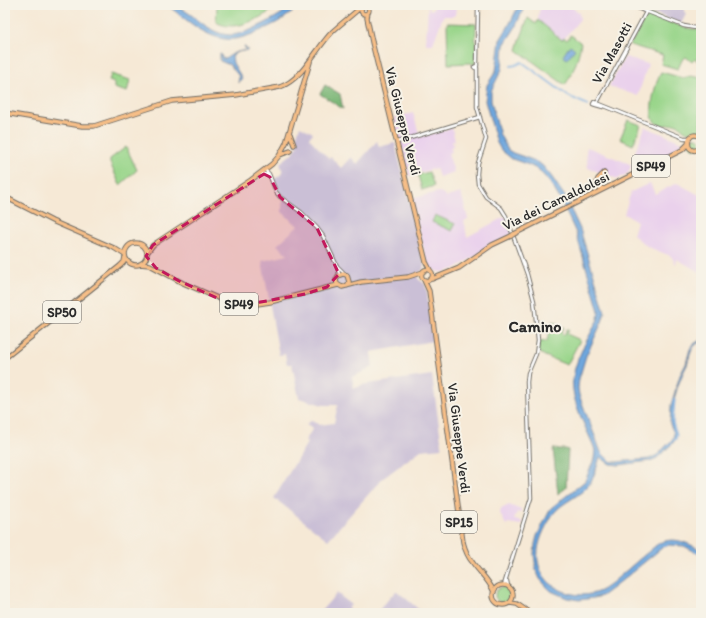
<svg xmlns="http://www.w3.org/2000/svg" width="706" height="618" font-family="Itim,sans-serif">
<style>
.built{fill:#ead1ec}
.industrial{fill:#cabfd6}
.green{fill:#99d58a;stroke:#62805a}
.forest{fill:#7ab676;stroke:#527050}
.water{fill:#6ea6dd;stroke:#4c6884}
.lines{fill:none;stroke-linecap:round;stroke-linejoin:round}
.canal{stroke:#6ea6dd;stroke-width:2}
.river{stroke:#6ea6dd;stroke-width:3}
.minor-casing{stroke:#726e67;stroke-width:4.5}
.major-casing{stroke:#726e67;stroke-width:5.5}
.minor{stroke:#fff;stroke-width:2.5}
.major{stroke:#f6be87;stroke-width:3.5}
.major-bridge-casing{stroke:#726e67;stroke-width:5.5;stroke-linecap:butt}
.major-bridge{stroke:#f6be87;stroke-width:3.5}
.marked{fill:#c2185b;fill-opacity:0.2;stroke:#c2185b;stroke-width:3;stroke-dasharray:8 5;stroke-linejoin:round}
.labels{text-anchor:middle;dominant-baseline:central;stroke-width:4;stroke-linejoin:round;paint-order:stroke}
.shield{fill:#f7f3e8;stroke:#686764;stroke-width:1}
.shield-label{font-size:13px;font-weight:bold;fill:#2b2b2b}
.street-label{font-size:14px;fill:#2b2b2b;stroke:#f7f3e8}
.quarter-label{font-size:16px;font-weight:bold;fill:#2b2b2b;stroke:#f7f3e8}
</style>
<rect width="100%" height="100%" fill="#f7f3e8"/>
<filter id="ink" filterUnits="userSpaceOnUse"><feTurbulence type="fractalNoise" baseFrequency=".025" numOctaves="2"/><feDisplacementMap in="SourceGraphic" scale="8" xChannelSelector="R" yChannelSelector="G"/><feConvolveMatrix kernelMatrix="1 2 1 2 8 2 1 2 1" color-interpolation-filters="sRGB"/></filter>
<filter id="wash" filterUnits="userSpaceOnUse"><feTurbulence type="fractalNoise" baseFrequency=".012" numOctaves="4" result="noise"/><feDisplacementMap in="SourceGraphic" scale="16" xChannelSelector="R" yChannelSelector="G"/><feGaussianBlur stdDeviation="0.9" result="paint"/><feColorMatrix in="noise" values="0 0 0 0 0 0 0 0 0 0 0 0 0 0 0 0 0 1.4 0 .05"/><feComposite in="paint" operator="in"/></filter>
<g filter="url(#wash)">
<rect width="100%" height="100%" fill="#f6e9d6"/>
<path class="built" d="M428,5l2,5 4,-1 -1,-4h23l-1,11h-12l-10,28h-7z
M544,5h25l10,8 1,6 -17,21 -25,-20 1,-9z
M625,57l23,7 -10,32 -29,-10z
M413,113l7,24 32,-9 3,13h-3l1,5 -3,1 2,5 -4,1 6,19 -15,5 -3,-9 -27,8 -15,-58z
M645,127l37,15 2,1v2l-27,16 -22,-9z
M587,147l43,17 1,2 -3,7 -10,6 -30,-11 -2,-16z
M650,183l5,11 22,-11 24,13v77l-24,-14 -1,5 -5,-8 -23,-9 -15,-12 4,-14 -13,-7 7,-22z
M439,192l3,1 5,4 14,-4 7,26 -4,2 3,16 39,-21 6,18 -58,35 -11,3 -7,-1 -6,-3 -3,-6 -16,-63z
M509,505l12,5v3l-4,-1 -3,8 9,2 -1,3 -14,-2 -2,2 -6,-12 1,-4z"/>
<path class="industrial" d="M649,5h34l3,9 -5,10 -32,-13 -1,-2z
M300,126l13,7 -4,5 20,21 2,-2 10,11 10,-11 6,7 20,-23 2,6 16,-4 29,121 -1,5 -5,5v5l7,5 2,8 6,49 -62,11 2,15 -21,10 2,11 5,-1 2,-2 71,-10 10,73 -21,2 -39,29 -54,61 -54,-42 33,-55 -2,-2 8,-13 -7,-4 6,-4 8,5 14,-2 4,-18h-15l-24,-7 -7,-34h-5l-2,-10 -6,1 -17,-94 26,-6 -11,-10 21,-19 -16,-14v-7l2,-8 -5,-4 -6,-13 10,-7 -3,-10 13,-10 5,-7 -3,-5z
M396,591h1l26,22h-47z
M337,593l14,12 -3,3 6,5h-35z"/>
<path class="green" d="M217,5h57v4c-15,10 -41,24 -58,13z
M651,15l35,13 15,2v34l-6,-5 -3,3 -6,-5 -4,3 -4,9 -17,-5 2,-9 -33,-10 15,-27 2,-2z
M528,18l8,6 2,-4 24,20 2,-2 3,2 4,-5 10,8c-3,16 -7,29 -16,42l-48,-35 2,-7z
M447,23l29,1 -1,40 -2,1 -1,-2 -24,1z
M661,72l22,6 8,-2 10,2v54c-10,3 -17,0 -23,-8 -6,0 -17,3 -22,-1 -10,-7 0,-42 5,-51z
M111,74l19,6 -3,12 -13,-4v-5l-5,-2z
M628,120l13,5 -8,20 -13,-6z
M689.5 143a5.5 5.5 0 1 1 11 0a5.5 5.5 0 1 1-11 0Z
M126,147l11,23 -17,15 -10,-22v-4z
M429,172l5,14 -12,4 -4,-15z
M435,215l20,9 -3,7 -20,-9z
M552,321l12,6 -3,6 3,2 3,-6 2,1 -2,4 13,6 -13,25 -22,-9 -7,-4 1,-10 8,-1 2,-8 -2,-1z
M495 595a8 8 0 1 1 16 0a8 8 0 1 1-16 0Z"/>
<path class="forest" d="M325,85l15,9 3,15 -23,-15z
M553,449h13l2,1 -2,38 -8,6z"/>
<path class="water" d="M167,5c23,0 37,29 63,30 15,0 38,-13 51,-21 7,-5 9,-9 18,-9 -9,11 -22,18 -35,24 -9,4 -20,9 -30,10 -25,3 -48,-20 -67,-34z
M519,5h6l-10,23 -11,17 -2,24 -11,22v10l9,34 8,15 5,3 20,7 9,5 9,11 13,19 16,34 25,83 -3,10 -16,34 -7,23 -1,9 1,7 22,57 9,9 5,1 34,-3 8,-4 16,-16 1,-6 -4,-9 1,-19 9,-30 6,-11 4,-15 5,-6 6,-3v2c-10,2 -11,14 -14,23 -1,3 -3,5 -4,8 -6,14 -11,30 -11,45 -1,7 2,12 4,18v2l-3,5 -16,15 -7,3 -31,4 -9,-1 -10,-7c-3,9 -6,22 -13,30 -12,13 -31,17 -38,34 -7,12 -13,26 -11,40 4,28 39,41 62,30 10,-5 18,-14 27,-21 10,-9 21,-18 32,-27 16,-7 28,0 42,7v5l-17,-9 -15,-1 -6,2 -49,40 -12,9 -8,2 -15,2 -12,-2 -16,-7 -3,-3 -8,-9 -4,-9 -2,-16 1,-10 2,-8 14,-28 34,-27 9,-22 1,-8 -1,-4c-7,-17 -19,-39 -21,-57 -3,-25 15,-50 25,-71l1,-8 -23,-78 -16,-34 -9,-15 -12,-14 -10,-5 -17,-6 -11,-9 -4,-7 -12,-42 2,-16 9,-14 4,-31 8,-13z
M570,45l5,4 -8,10 -4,-3z
M244,46l4,4 -11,2 -5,4 1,7 9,15 -4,5 1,-6 -1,-2 -8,-10 -10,-4v-7h1l1,4 3,1 9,-6 12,-3z"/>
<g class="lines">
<path class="canal" d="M511,66l5,-1 6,-3 46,34 20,9"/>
<path class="river" d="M674,400l-2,23 4,12 -1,4"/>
</g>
</g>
<g filter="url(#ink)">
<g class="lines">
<defs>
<path id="minor" d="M632,5l14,7 2,-7
M646,12l-49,91 87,35h6
M648,12l36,14 17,3
M476,66l1,2h-2l-1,-1z
M477,66l1,-61
M477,68v39l9,32 -8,24 -1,11 1,10 8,13 15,11 5,8 21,58 7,27 4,39 -2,14 -8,19 -1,9 4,116 -27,87
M594,102l3,1 -1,2 -3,-1z
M596,105l7,2
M397,142l83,-25
M265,170l4,4 7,18 4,5 21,15 16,16 6,8 14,30 9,9
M259,174h5l4,1
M337,266l2,8
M507,581l1,5"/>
<path id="major" d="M361 10a4 4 0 1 1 8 0a4 4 0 1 1-8 0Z
M368,12l-1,6 5,24 54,220 4,8
M5,113l77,13h12l78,-25 64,-6 44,-8c23,-8 36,-39 53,-56 9,-8 19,-16 28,-24
M290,134l4,11
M701,137c-17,-10 -17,22 0,11
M280,155l10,-4
M604,189l-5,-2 -3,-3 2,-5 6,-6
M5,197l47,24 62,27 11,7
M514,234l168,-84 6,-6
M125 254a11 11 0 1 1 22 0a11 11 0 1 1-22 0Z
M147,253l6,-8 98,-65 21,-16 7,-8 7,-13 24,-81
M140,264l10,1 33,18 37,16 24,6 13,-1 13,-2 68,-17
M421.5 275a5.5 5.5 0 1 1 11 0a5.5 5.5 0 1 1-11 0Z
M432,279l27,-11 33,-23 19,-9
M424,280l5,11 34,251c2,8 5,15 10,21 7,10 16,17 21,29
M347,286l2,-4 -2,-7 -4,-1 -5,2 -2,4 1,4 5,3 19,-5 47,-5 15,-5
M5,358l115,-92 4,-4 1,-5
M493 595a10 10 0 1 1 20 0a10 10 0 1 1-20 0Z
M510,603l7,1 13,9"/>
</defs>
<use href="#minor" class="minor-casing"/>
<use href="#major" class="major-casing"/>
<use href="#minor" class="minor"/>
<use href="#major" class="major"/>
<defs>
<path id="major-bridge" d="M511,236l3,-2"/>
</defs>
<use href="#major-bridge" class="major-bridge-casing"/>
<use href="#major-bridge" class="major-bridge"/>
</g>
</g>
<path class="marked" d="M264,174l6,3 10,20 37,31 22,46 -12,13 -22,7 -61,11 -20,-4 -45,-20 -23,-13 -10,-12 7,-11z"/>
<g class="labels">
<g class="shield">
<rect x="632" y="155" width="38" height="22" rx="3"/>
<rect x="220" y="293" width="38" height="22" rx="3"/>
<rect x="43" y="301" width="38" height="22" rx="3"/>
<rect x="441" y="511" width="36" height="22" rx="3"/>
</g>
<g class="shield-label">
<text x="651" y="166">SP49</text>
<text x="239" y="304">SP49</text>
<text x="62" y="312">SP50</text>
<text x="459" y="522">SP15</text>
</g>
<g class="street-label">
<text transform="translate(612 53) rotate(-61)">Via Masotti</text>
<text transform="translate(403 121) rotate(76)">Via Giuseppe Verdi</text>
<text transform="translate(556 201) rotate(-26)">Via dei Camaldolesi</text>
<text transform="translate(459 438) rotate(83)">Via Giuseppe Verdi</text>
</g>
<g class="quarter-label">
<text x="535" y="326">Camino</text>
</g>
</g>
<rect width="706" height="618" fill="none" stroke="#f7f3e8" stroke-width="20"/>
</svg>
